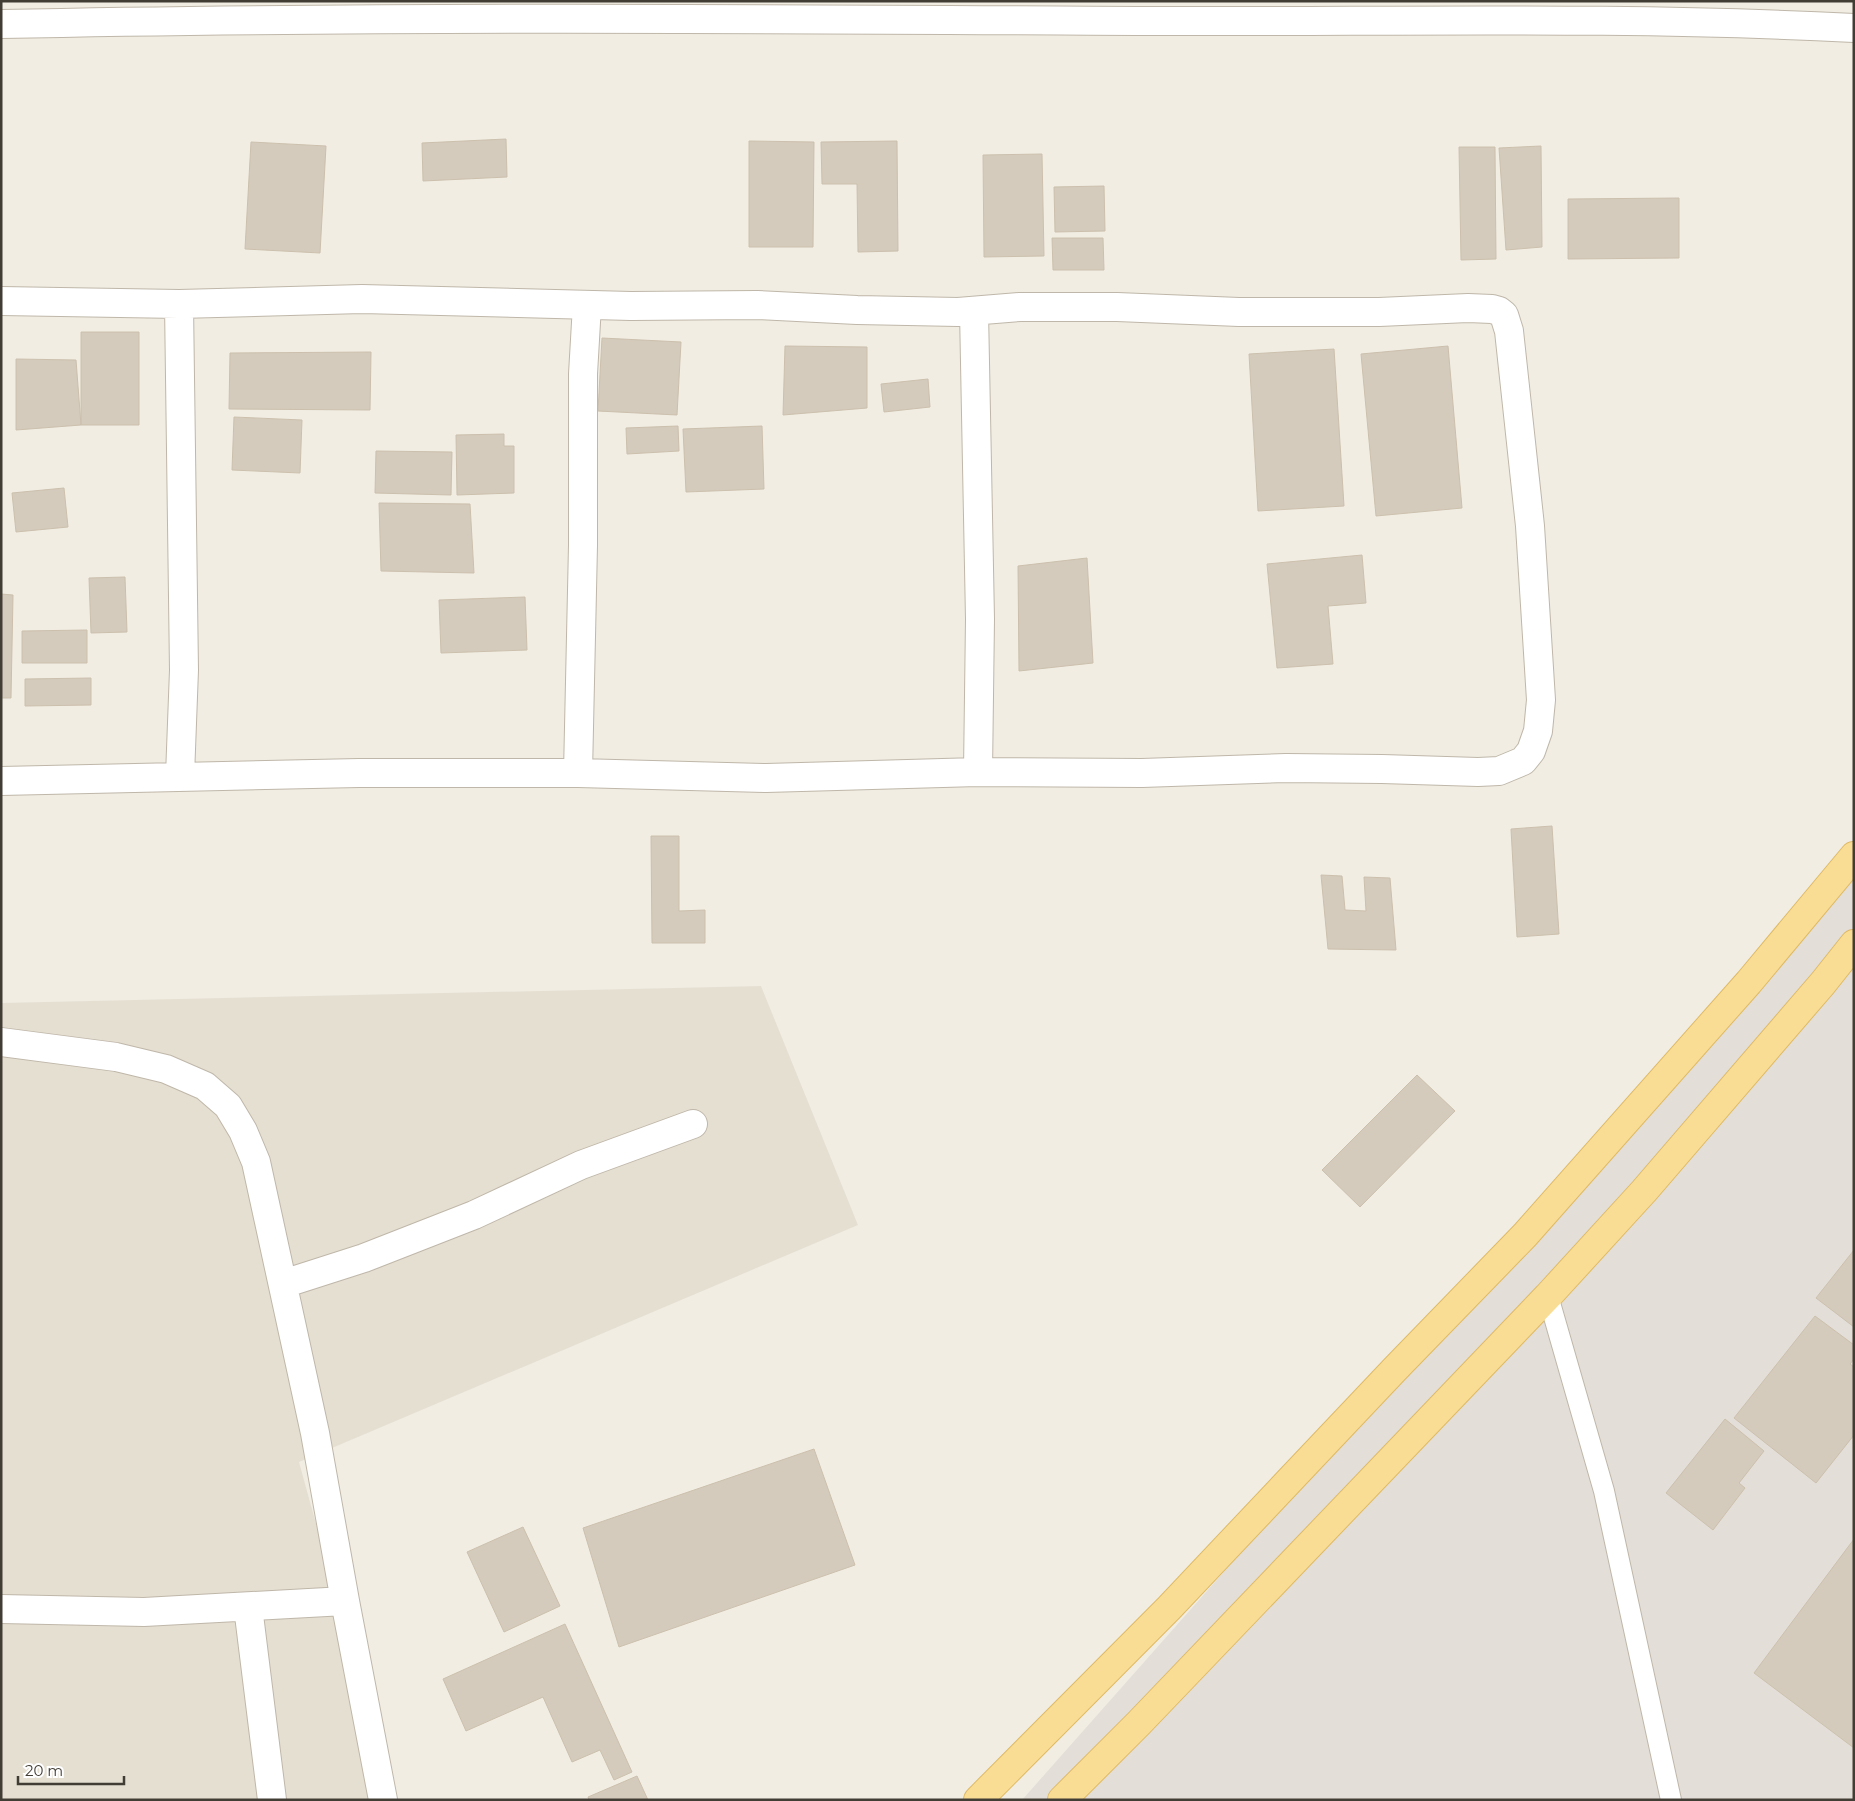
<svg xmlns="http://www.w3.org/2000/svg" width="1855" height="1801" font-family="Montserrat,sans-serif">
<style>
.residential{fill:#e5dfd2}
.industrial{fill:#e3ded8}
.building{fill:#d5cbbc;stroke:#ccc0ad}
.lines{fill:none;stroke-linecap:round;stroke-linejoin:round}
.service-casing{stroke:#bfb7a9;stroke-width:22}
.minor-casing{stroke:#bfb7a9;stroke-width:30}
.tertiary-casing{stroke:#bfb7a9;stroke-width:30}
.primary-casing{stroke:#deba65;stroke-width:30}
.service{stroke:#fff;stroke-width:20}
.minor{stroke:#fff;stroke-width:28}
.tertiary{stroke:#fff;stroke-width:28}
.primary{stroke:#fadd94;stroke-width:28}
</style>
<rect width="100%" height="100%" fill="#f1ede3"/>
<path class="residential" d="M761,986l97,239 -559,237 93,338h-391v-797z"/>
<path class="industrial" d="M1854,860v940h-832z"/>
<path class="building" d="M506,139l1,38 -84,4 -1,-38z
M749,141l65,1 -1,105h-64z
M897,141l1,110 -40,1 -1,-68h-35l-1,-42z
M251,142l75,4 -6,107 -75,-4z
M1541,146l1,101 -36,3 -7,-102z
M1459,147h36l1,112 -35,1z
M1042,154l2,102 -60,1 -1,-102z
M1104,186l1,45 -50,1 -1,-45z
M1679,198v60l-111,1v-60z
M1052,238h51l1,32h-51z
M81,332h58v93h-58z
M602,338l79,4 -4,73 -79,-4z
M785,346l82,1v61l-84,7z
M1448,346l14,162 -86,8 -15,-162z
M1334,349l10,157 -86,5 -9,-157z
M371,352l-1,58 -141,-1 1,-56z
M16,359l60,1 5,65 -65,5z
M928,379l2,28 -46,5 -3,-28z
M234,417l68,3 -2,53 -68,-3z
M678,426l1,25 -52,3 -1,-26z
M762,426l2,63 -78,3 -3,-63z
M504,434v12h10v47l-57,2 -1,-60z
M376,451l76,1 -1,43 -76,-2z
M64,488l4,39 -52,5 -4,-39z
M379,503l91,1 4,69 -93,-2z
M1362,555l4,48 -38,3 5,58 -56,4 -10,-104z
M1087,558l6,105 -74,8 -1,-105z
M125,577l2,55 -36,1 -2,-55z
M1,594l12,1 -2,103h-10z
M525,597l2,53 -86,3 -2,-53z
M87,630v33h-65v-32z
M91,678v27l-66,1v-27z
M1552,826l7,108 -42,3 -6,-108z
M651,836h28v75l26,-1v33h-53z
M1321,875l21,1 3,34 21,1 -2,-34 26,1 6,72 -68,-1z
M1417,1075l38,36 -95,96 -38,-37z
M1854,1250v77l-38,-29z
M1815,1316l39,29v14l-4,5 4,3v68l-38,48 -82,-65z
M1725,1419l39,32 -25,32 6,5 -32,42 -47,-37z
M814,1449l41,116 -236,82 -36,-119z
M523,1527l37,79 -56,26 -37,-80z
M1854,1539v209l-100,-75z
M565,1624l67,148 -18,8 -14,-30 -28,12 -29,-65 -77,34 -23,-52z
M637,1776l11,24h-59l-1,-3z"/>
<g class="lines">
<defs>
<path id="service" d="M1548,1296l56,195 67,309"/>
<path id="minor" d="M1,301l178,3 183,-5 269,7 126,-1 100,5 101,2 62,-5h97l122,5h140l89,-4 24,1 7,2 5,4 5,16 21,195 11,174 -3,31 -7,20 -8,10 -24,10 -21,1 -96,-3 -96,-1 -144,5 -164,-1 -212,6 -188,-5h-219l-358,8
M179,304l5,366 -4,106
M974,311l6,308 -2,153
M578,773l5,-228v-171l4,-69
M1,1042l115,15 50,12 39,17 23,20 15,25 13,31 59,271 30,168 38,199
M283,1284l81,-26 110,-43 107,-50 112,-41
M248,1607l24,193
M1,1609l143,3 201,-11"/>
<path id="tertiary" d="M1,24c385,-8 770,-5 1155,-3 232,1 465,-5 698,7"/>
<path id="primary" d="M978,1800l191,-192 226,-239 130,-134 224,-253 105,-126
M1062,1800l77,-77 409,-427 96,-105 179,-208 31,-39"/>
</defs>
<use href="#service" class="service-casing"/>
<use href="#minor" class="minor-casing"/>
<use href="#tertiary" class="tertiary-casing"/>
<use href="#primary" class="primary-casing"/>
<use href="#service" class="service"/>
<use href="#minor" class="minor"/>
<use href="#tertiary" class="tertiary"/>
<use href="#primary" class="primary"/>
</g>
<rect width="1855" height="1801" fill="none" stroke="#423d34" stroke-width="5"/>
<path d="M18 1776v8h106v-8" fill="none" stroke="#423d34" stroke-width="2.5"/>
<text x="25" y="1776" font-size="15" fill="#423d34" stroke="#ffffff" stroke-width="4" paint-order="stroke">20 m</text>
</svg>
